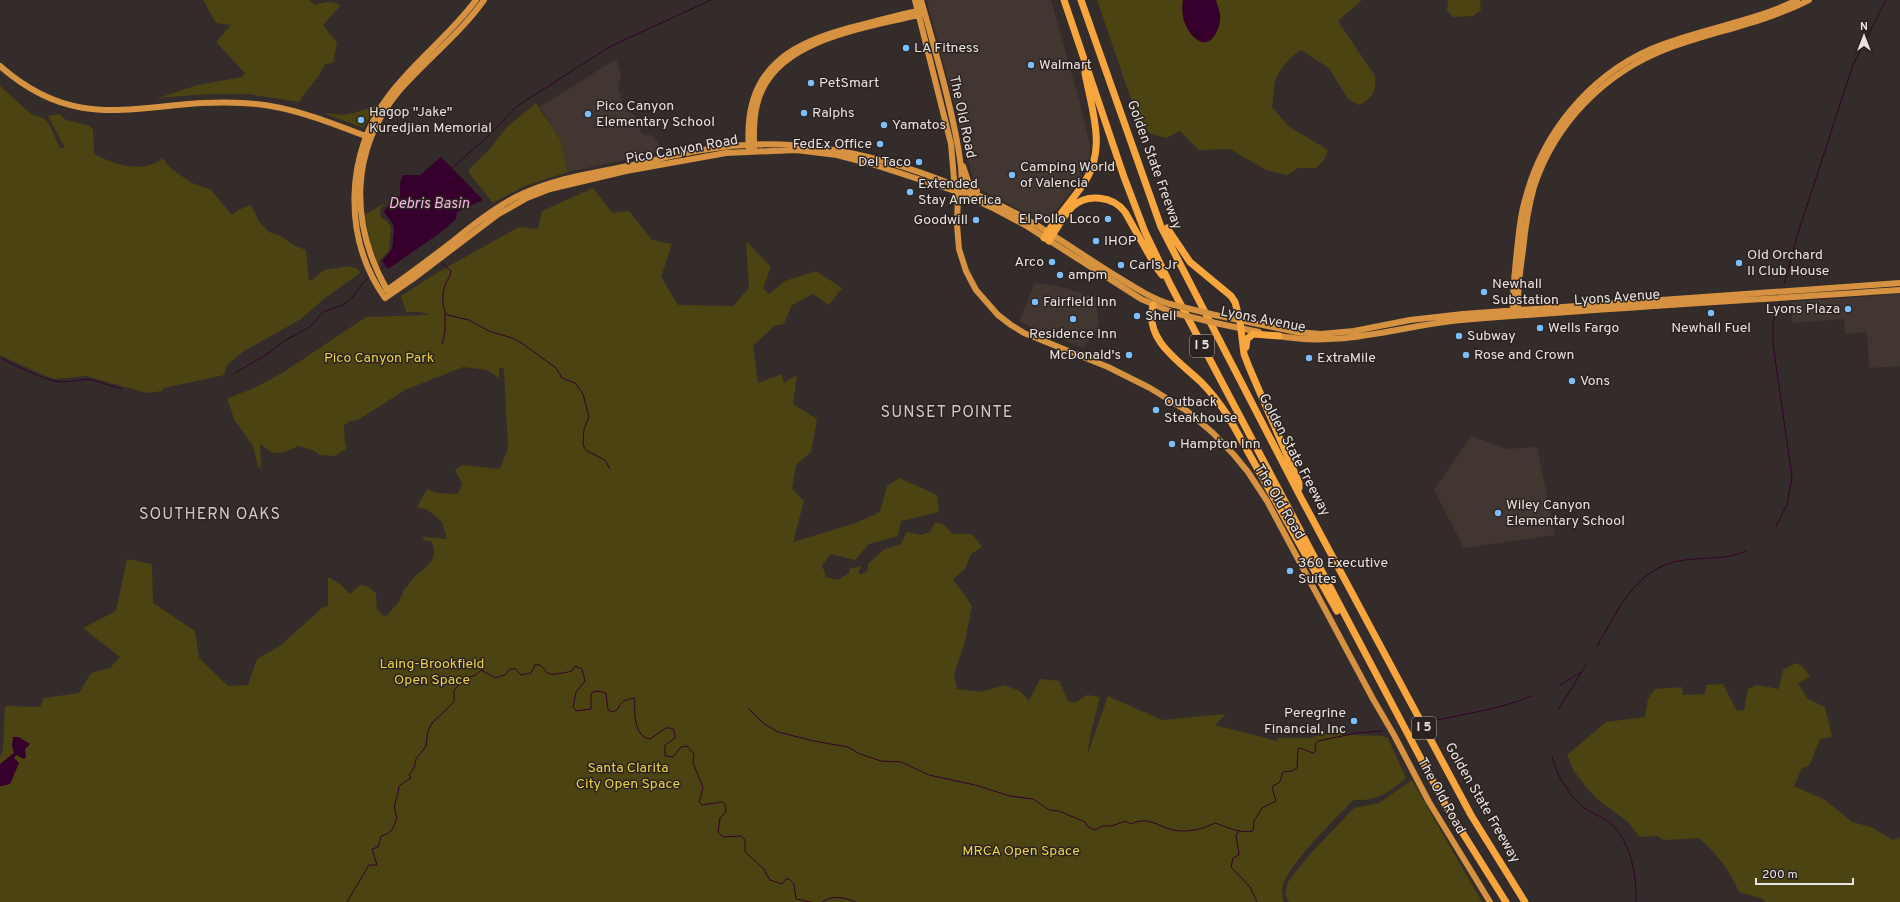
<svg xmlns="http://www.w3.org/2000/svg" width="1900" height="902" font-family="Overpass,sans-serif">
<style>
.built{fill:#423631}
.green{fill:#4c4313}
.water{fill:#35002b}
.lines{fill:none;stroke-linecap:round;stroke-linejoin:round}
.stream{stroke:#35002b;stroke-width:1}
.major{stroke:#d69240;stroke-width:6}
.highway{stroke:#f7a53d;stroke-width:7}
.major-bridge{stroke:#d69240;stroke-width:6}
.poi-dot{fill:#7cbef9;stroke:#2a2320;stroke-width:1.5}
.labels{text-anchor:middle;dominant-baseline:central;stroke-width:3;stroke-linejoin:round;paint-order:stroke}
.shield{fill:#2a2320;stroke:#afa9a7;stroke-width:1}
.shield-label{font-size:13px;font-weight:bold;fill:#e8e3e1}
.poi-label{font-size:14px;fill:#e8e3e1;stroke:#2a2320;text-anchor:start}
.street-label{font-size:14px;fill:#e8e3e1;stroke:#2a2320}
.park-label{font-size:14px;fill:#edd344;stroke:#2a2320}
.water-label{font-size:15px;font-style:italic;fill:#f6b6e3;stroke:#2a2320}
.quarter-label{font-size:16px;letter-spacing:1px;fill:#d2c8c5;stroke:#2a2320}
</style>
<rect width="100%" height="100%" fill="#342c2a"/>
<path class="built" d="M927,0h124l29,103 10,42v9l-2,8 -18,32 -25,29 -70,-36z
M616,59l5,16 -3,13 7,21 16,11 -2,5 2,7 4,3h6l7,6 3,11 -93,20 -8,-33 -20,-32z
M1035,283l22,3 38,11 4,27 -3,7 -13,17 -42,-16 -22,-11z
M1900,294v72l-31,2 -2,-36 -22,2 -1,-15 -52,4v-21z
M1471,436l36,13 30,-2 18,88 -91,13 -30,-58z"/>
<path class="green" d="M203,0h106l6,5c12,-3 15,-5 26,0l-18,20 14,18 -4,20 -8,1c-6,14 -18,25 -26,38l-51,-8h-40l-50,4 40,-13 44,-8 3,-4 -29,-31 15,-17 -15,-2z
M1097,0h265l-24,21 37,55c1,17 -2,21 -16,29l-11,-6 -19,-31 -28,-18c-11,7 -22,19 -26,32 -2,8 -1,17 -3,25l16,19 40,24 -4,10 -8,8h-18l-11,7 -21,-5 -36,-21 -31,1 -19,-19 -14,7 -15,-4 -4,-4 -17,-34z
M1448,0h32l1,10 -8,6 -20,1 -6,-7z
M0,86l31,28 14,5 5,7 10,22h5l-17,-32 11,-2 7,6 24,6 3,4 1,24c21,11 49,20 69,4l6,9 21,15 21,8 21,25 6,-5 13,-5 9,18 9,9 12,4 12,9 13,5 3,31 3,-1 12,-10 27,-4 2,2 5,1 2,4 -35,25 -24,21 -57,32 -17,14 -3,10 -60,13 -2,3 -15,2 -61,-17 -31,3 -14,-5 -37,-17 -4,-2z
M536,103l24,36 8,33 -43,14 -32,17 -24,-30v-4l20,-19 17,-22z
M378,104l-15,24 -37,-14 1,-1c19,5 35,-2 51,-9z
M593,188l19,25 17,-2 23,29 20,4 -11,33 17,28 55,1 16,-18 -3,-47 25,26 -8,21 6,6 16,-13 31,-10 26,17 -13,17 -16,-11 -21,11 -8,19 -10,2 -21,20 5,37 24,-9 2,9 13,-8 -4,29 24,15 -6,33 -15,13 -4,24 12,12 -11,41 63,-19 24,-11 7,-26 12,-8 38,17 2,17 -38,9 -3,15 -29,8 -14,16 -24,-6 -9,11 4,12 12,3 12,-8 -1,-3 13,-3 -4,5 3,4 7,-5v-6l15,-14 18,-6 6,-12 14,3 9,-3 5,-10 8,2 10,10h19l10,13 -11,7 -6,15 -12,10 19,27 -7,35 -11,34 3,14 24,3 23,-7 16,6 9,10 11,-22 19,2 9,20 7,2 12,-8 13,2c-4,18 -11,38 -12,56l20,-57 54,24 64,-6 -11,11 62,16v-3h32l17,-4 58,2 1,2h3l18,40c-18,15 -28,23 -53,22 -17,19 -69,67 -71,90 -1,3 1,8 2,12h-1284v-145l3,-7 2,-44 35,1 4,-9 35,-5 12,-20 19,-5 10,-11 -37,-29 33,-17 11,-52 25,5 1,39 42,28 4,27 29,28 20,-1 9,-26 24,-14 42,-38 5,-1v-29l12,7 10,10 10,-9 7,1 9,7 1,17 8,7c9,-9 16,-16 19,-28l4,-3c8,-17 35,-21 23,-45l-8,-1v-3l24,2 -5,-17 -14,-12 -11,-3 10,-18 10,4 21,1 4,-11 -7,-13 8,-5 37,4 8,-21 -4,-79 -5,-2v11l-12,-8 -24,-3 -58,23 -47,30 -7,1 -7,4 1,20 2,3 -12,8 -15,-1 -8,-5 -14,-4 -13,6 -12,1 -13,-9 1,25 -3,-3 -5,-20 -18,-25 -8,-22 29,-12 28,-15 82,-55 64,-2 -9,-3h-15l-5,-16 34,-22 84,-47 19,2 4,-18z
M390,200c-7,5 -12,8 -9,17l7,5 3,6 -2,23 -9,9 -1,5 -8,-18 -6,-32z
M1796,663l6,3 8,10 -12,8 10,15 17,8 7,30 -12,2 -11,27 -7,2 -8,18 31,14 27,22 19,5 22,13 7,-3v65h-135l-2,-3 -24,-7c-9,-22 -23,-39 -40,-54l-35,2 -7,-4 -17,1 -12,-15 -32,-24 -10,-11 -12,-16 -7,-16 39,-33 39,-5 3,-18 7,-10 27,-2 1,8 22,-1 1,-9 17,-1 14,27 7,-1 4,-21 9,-4 22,4 4,-19z
M1412,780l70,122h-193l-4,-8 3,-12 22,-28 44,-46 25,-5z"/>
<path class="water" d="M1183,0h33c1,5 4,10 4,15 1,6 -1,13 -4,18 -12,23 -31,-2 -33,-17 -1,-5 -1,-11 0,-16z
M441,157l42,43 -26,12 -1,7 -16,14 -52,36 -6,-8 10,-12 2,-18 -1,-7 -9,-12 2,-4 14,-12v-13l3,-8h17z
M13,737h6l11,7 -5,5 1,8 -2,2 -8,-4 -2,3 5,5 -9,21 -8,2h-2v-22l14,-11 -2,-7z"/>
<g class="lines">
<path class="stream" d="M452,168l34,-30 29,-30 13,-9 83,-53 100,-46
M443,264l8,7c0,5 -3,7 -5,12 -4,10 -5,23 1,32l22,5 20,11 23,7 11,6 33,24 6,10 13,5 8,11 6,23 -5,12 -1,15 1,3 3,4 18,9 5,9
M381,269l5,-5
M1784,284l14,-51 55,-168 33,-65
M442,344l3,-12v-19
M2,359l32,15 19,7 11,1 25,-3 33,10
M235,373l34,-20 15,-12 26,-14 13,-15 20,-7 10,-8 9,-13 8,-8
M1776,526l11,-21 5,-28 -19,-133v-21l6,-20
M1597,646c22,-37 40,-81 88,-86 22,-3 41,0 61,-9
M1560,685l21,-13
M748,708l15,15 15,9 36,9 34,6 12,7 21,7 20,1 28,13 46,10 35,11 23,3 16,11 10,1 26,11 3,5 7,3 7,-4h10l13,-5 6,3c18,-8 26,2 42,6 15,3 30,-1 42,-7 12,4 26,11 38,8l1,-10 8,-13 14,-7 -4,-13 2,-3c8,-2 6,-6 9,-13l9,-1 5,-3 1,-19 2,-1 13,5 3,-2 -1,-7 3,-3 39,-8 25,-2
M1558,710l28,-45
M1433,721c33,-8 66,-11 98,-25
M1552,757c5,18 15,36 30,49 8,7 20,10 28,17 21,18 27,53 26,79
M1239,831l-3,4 3,20 -6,3 -2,9 19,20 7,15
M347,902l22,-37h8l-5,-16 6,-2 3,-11c11,-3 12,-7 16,-18 -6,-15 1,-17 2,-32l12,-8 -2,-3 5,-7 2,-9 10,-13 2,-15 4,-8 22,-21v-12l12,-12 10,-3 5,-5 14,8 10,-3 5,-6h6l5,6 10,-2 4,-8c9,-2 8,7 15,9 3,1 19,-2 22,-3l3,-5 7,3 3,12 -9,11 -3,15 3,4 15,-2v-15l2,-2 5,-1 8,2 2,17 4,2 5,-2c5,-9 7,-10 17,-12l1,2c-1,11 -1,37 15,39l16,-11h5l3,2 1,8 -10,7v11l8,1 8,-10 6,-1 7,8 -1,9 10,25 -4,14 3,3 20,-3 3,2 1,8 -6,6 -2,14 5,5 18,-1 4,4v12l18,16 7,12 12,4 4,-5h3l5,5 2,15 15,3
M822,902c10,-7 22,-5 34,0"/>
<path class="major" d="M476,0c-25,34 -60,60 -86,94 -45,58 -48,143 -5,204l29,-20 83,-63 30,-17 23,-9 76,-18 100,-18 70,-3 41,5 38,10 83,27 37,17 30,16 116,74 33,14
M484,0c-24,34 -58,60 -85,91 -50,60 -49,133 -12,199 23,-16 44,-32 66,-49 20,-16 40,-32 63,-44 35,-18 74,-23 112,-31 39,-9 78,-19 118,-21 86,-6 172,22 249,58 42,19 79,47 118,71 18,11 37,24 57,30
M915,0l36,144 3,35 4,13 -1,33 2,24 7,22 10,19 22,25 13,10 13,8 84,34 42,21 37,23 26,22 21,22 14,17 19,29 106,198 21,36 35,67 61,100
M921,0c8,29 51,172 38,191
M0,66c84,74 148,31 243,37 44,2 84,18 125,34
M754,148c0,-14 -1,-29 3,-43 15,-67 109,-76 164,-91
M749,149c-7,-84 45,-108 116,-125 19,-5 39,-11 59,-14
M963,166l6,18 8,7
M1518,313c-1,-21 2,-42 5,-63 2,-21 5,-42 11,-63 21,-64 71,-115 135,-139 46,-17 95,-25 140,-48
M1513,314c-1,-22 2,-43 4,-64 2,-17 3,-34 8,-50 17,-66 63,-123 126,-151 47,-20 100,-26 146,-49
M1215,315l81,17 25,2 33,-3 56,-11 53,-6 437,-31
M1220,324l39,8
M1274,335c67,14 122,-9 188,-15 146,-12 292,-20 438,-30"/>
<path class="highway" d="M1064,0l60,177 21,55 26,54 276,522 59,94
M1081,0l80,227 139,269 171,319 54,87
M1167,228l23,34 41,34 4,6 5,19 4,33 5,13 50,116v5
M1044,238c11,-19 26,-35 38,-52 26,-36 10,-74 3,-113
M1049,241c7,-11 14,-25 23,-34 15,-14 41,-11 53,5l31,55 6,8
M1153,305c-9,35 26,56 48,77 10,10 19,22 27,34l109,195
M1246,347l1,-8 6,-5 26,2"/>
<path class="major-bridge" d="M1170,304l45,11
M1174,313l46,11"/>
</g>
<g class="poi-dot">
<circle cx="906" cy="48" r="4"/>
<circle cx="1031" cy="65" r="4"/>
<circle cx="811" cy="83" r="4"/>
<circle cx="804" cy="113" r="4"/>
<circle cx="588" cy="114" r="4"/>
<circle cx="361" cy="120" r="4"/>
<circle cx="884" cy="125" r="4"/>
<circle cx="880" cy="144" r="4"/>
<circle cx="919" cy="162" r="4"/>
<circle cx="1012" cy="175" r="4"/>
<circle cx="910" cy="192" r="4"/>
<circle cx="1108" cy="219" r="4"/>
<circle cx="976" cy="220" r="4"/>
<circle cx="1096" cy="241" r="4"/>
<circle cx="1052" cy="262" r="4"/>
<circle cx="1739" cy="263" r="4"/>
<circle cx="1121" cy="265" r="4"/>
<circle cx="1060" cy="275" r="4"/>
<circle cx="1484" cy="292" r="4"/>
<circle cx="1035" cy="302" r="4"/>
<circle cx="1848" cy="309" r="4"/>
<circle cx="1711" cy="313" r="4"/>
<circle cx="1137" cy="316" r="4"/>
<circle cx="1073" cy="319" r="4"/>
<circle cx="1540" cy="328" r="4"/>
<circle cx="1459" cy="336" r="4"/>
<circle cx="1129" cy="355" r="4"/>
<circle cx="1466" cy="355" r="4"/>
<circle cx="1309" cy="358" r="4"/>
<circle cx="1572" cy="381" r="4"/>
<circle cx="1156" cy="410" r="4"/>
<circle cx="1172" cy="444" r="4"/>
<circle cx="1498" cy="513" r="4"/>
<circle cx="1290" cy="571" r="4"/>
<circle cx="1354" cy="721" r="4"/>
</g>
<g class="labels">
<g class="shield">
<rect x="1190" y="335" width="24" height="22" rx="3"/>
<rect x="1412" y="717" width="24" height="22" rx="3"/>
</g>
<g class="shield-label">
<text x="1202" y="346">I 5</text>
<text x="1424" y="728">I 5</text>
</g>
<g class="poi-label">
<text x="914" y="48">LA Fitness</text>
<text x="1039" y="65">Walmart</text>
<text x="819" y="83">PetSmart</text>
<text x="596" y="106">Pico Canyon<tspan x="596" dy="16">Elementary School</tspan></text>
<text x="369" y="112">Hagop "Jake"<tspan x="369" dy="16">Kuredjian Memorial</tspan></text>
<text x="812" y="113">Ralphs</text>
<text x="892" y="125">Yamatos</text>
<text x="872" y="144" text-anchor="end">FedEx Office</text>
<text x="911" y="162" text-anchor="end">Del Taco</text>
<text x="1020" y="167">Camping World<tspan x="1020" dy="16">of Valencia</tspan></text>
<text x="918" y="184">Extended<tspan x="918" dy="16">Stay America</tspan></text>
<text x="1100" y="219" text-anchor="end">El Pollo Loco</text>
<text x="968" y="220" text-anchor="end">Goodwill</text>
<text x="1104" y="241">IHOP</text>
<text x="1747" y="255">Old Orchard<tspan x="1747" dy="16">II Club House</tspan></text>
<text x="1044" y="262" text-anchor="end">Arco</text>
<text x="1129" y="265">Carls Jr</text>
<text x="1068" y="275">ampm</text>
<text x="1492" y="284">Newhall<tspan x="1492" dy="16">Substation</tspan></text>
<text x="1043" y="302">Fairfield Inn</text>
<text x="1840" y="309" text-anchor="end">Lyons Plaza</text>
<text x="1145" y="316">Shell</text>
<text x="1548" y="328">Wells Fargo</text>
<text x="1711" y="328" text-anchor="middle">Newhall Fuel</text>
<text x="1073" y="334" text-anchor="middle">Residence Inn</text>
<text x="1467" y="336">Subway</text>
<text x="1121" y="355" text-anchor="end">McDonald's</text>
<text x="1474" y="355">Rose and Crown</text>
<text x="1317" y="358">ExtraMile</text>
<text x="1580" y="381">Vons</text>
<text x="1164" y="402">Outback<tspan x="1164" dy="16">Steakhouse</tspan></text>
<text x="1180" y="444">Hampton Inn</text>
<text x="1506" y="505">Wiley Canyon<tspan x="1506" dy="16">Elementary School</tspan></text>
<text x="1298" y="563">360 Executive<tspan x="1298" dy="16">Suites</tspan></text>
<text x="1346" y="713" text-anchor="end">Peregrine<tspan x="1346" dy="16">Financial, Inc</tspan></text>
</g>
<g class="street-label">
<text transform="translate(962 117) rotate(78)">The Old Road</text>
<text transform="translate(682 150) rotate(-10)">Pico Canyon Road</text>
<text transform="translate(1154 165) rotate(70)">Golden State Freeway</text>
<text transform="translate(1617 298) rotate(-4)">Lyons Avenue</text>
<text transform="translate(1263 320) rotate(11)">Lyons Avenue</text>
<text transform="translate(1294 455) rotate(62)">Golden State Freeway</text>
<text transform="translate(1279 502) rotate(59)">The Old Road</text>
<text transform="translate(1441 796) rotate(61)">The Old Road</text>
<text transform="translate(1482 803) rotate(60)">Golden State Freeway</text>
</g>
<g class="park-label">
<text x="379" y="358">Pico Canyon Park</text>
<text x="432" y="664">Laing-Brookfield<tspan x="432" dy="16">Open Space</tspan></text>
<text x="628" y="768">Santa Clarita<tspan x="628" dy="16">City Open Space</tspan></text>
<text x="1021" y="851">MRCA Open Space</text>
</g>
<g class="water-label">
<text x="429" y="204">Debris Basin</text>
</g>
<g class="quarter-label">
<text x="947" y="413">SUNSET POINTE</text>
<text x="210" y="515">SOUTHERN OAKS</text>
</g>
</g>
<g transform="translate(1864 36)" stroke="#2a2320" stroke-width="3" paint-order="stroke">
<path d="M0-3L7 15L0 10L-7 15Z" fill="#e8e3e1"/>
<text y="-6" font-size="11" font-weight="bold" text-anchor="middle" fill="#e8e3e1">N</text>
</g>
<path d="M1756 878v6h97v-6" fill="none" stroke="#e8e3e1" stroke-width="2"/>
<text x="1762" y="878" font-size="12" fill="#e8e3e1" stroke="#2a2320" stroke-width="3" paint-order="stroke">200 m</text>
</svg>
